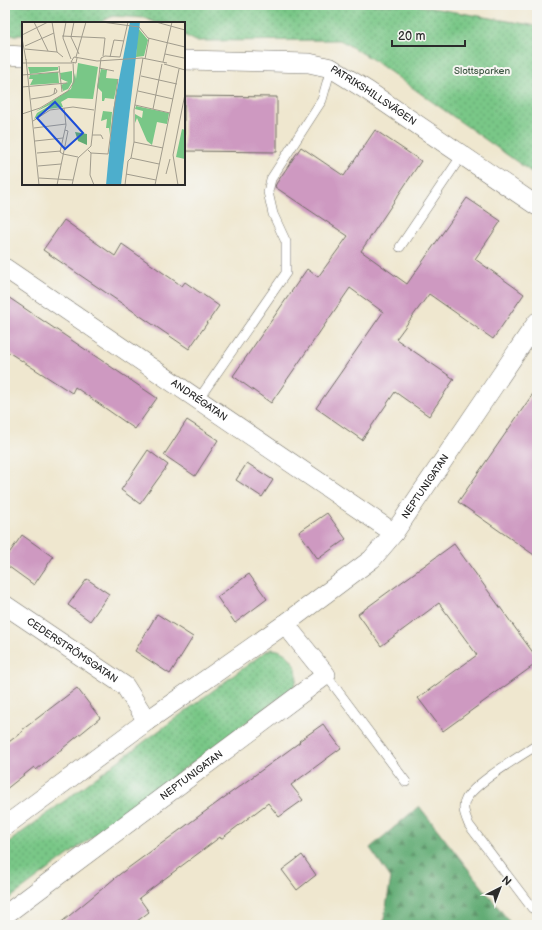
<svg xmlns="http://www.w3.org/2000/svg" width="542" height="930" font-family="'Balsamiq Sans',sans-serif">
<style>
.green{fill:url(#green-dots);stroke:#527959}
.forest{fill:url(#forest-firs);stroke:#466c50}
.building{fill:#ce99c1}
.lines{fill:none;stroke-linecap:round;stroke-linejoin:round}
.lane-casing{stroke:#706d64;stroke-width:10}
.street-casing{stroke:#706d64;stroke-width:20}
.lane{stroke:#fff;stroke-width:9}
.street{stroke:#fff;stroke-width:19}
.labels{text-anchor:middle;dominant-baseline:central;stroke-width:4;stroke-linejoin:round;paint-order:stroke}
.park-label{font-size:10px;fill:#425a47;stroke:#f6f6f2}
.street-label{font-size:10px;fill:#2b2b2b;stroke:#f6f6f2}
.inset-road{fill:none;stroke:#a19c8d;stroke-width:1}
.view{fill:#1d4ed8;fill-opacity:0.15;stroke:#1d4ed8;stroke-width:2}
.inset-edge{fill:none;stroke:#2b2b2b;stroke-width:2}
</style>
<defs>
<pattern id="green-dots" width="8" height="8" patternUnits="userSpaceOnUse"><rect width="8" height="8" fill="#79c787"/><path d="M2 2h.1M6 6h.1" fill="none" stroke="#63a26f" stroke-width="1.8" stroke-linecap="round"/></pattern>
<pattern id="forest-firs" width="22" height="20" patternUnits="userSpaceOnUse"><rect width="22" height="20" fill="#62ac74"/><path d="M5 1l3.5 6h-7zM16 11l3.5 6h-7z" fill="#518c5f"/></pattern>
</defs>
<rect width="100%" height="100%" fill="#f6f6f2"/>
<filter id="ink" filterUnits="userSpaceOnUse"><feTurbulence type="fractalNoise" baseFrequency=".025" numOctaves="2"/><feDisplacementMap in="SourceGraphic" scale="8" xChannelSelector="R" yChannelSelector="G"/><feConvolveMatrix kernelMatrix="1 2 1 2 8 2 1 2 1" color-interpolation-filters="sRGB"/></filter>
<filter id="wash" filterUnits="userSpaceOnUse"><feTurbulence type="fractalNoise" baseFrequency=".012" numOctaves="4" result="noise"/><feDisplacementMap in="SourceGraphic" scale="16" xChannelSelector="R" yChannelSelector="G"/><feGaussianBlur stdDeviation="0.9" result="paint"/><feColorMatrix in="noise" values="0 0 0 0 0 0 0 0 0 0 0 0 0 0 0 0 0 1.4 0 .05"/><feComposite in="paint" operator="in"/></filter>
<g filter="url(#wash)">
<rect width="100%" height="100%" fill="#efe7cf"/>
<path class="green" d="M5,5h410l122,21v150l-165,-117 -32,-19 -144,1 -12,-6v-12h-28l-11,-5 -32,-2 -14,7h-76v12h-18z
M272,649c18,1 32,23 21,39l-288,214v-57l260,-193z"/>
<path class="forest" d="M419,806l93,119h-129l8,-47 -21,-30z"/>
<g id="blocks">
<path class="building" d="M184,96l93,1v55l-93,-1z
M375,130l46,31 -60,90 46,33 60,-86 34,23 -26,38 49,35 -31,45 -64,-45 -33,45 58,40 -25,37 -34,-24 -33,48 -46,-32 67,-96 -33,-24 -79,115 -38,-27 74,-107 11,8 30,-41 -73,-49 1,-3 25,-37 43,29z
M64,220l51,36 7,-12 60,42 3,-4 34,24 -30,43 -146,-99z
M5,295l152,103 -22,31 -60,-42 -3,6 -67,-43z
M537,388v169l-79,-55z
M187,420l31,20 -23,36 -31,-21z
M148,450l20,15 -28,39 -19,-14z
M247,463l26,17 -11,17 -26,-17z
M327,513l19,26 -28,20 -19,-27z
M22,535l31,22 -19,28 -29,-21v-5z
M454,544l83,114v5l-94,68 -25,-33 59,-43 -38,-52 -58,43 -23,-32z
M249,574l18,25 -32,24 -18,-26z
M87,579l22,15 -19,27 -22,-16z
M157,614l36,23 -23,37 -35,-23z
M77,688l23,30 -64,52 -2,-3 -29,23v-45l18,-14 -1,-1z
M323,724l18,24 -50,37 12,15 -24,17 -11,-14 -47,36 -1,-2 -81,61 10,14 -17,13h-74l62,-51 180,-132 -1,-1z
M302,855l14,20 -19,15 -15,-20z"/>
</g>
</g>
<g filter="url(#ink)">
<use href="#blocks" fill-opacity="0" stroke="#706d64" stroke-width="1"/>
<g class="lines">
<defs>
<path id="lane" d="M400,247l62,-92
M198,400l88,-127v-31l-13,-28 -5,-22 3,-13 51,-79 9,-32
M326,675l80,107
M537,745c-18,12 -61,37 -71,54 -5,9 0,18 3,26l63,83 5,3"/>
<g id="street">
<path d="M5,55l18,1"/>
<path id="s1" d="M184,60l125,3 22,5 37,23 169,115"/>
<path id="s2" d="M5,268l389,265"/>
<path id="s3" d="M5,605l120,81 22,35"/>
<path id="s4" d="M5,826l142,-105 138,-97 87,-65 22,-26 143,-211"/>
<path id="s5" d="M5,915l321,-240 -41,-51"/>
</g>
</defs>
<use href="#lane" class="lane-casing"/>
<use href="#street" class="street-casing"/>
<use href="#lane" class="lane"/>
<use href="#street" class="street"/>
</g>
</g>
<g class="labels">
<g class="park-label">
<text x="482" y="71">Slottsparken</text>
</g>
<g class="street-label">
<text stroke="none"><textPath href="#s1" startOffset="198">PATRIKSHILLSVÄGEN</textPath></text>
<text stroke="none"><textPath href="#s2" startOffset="235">ANDRÉGATAN</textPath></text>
<text stroke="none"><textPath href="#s4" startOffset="544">NEPTUNIGATAN</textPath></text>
<text stroke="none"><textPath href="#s3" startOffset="81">CEDERSTRÖMSGATAN</textPath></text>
<text stroke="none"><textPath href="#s5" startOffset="233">NEPTUNIGATAN</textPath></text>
</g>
</g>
<g transform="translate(22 22)">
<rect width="163" height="163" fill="#efe7cf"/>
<path d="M116,6l10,12 -4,16 -8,1zM56,41l20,4 -5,32 -25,-1 -7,4 2,5 -14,2 -15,10 3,-6 19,-11 -21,10 36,-23 4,-16 1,6zM6,45h30v3l-28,4zM79,47l6,1 -1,8 12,1 -4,20 -9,-1 -1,3h-2v-9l-5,-5zM50,49v11l-4,7 -5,2 -2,-6 7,-3 -7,-3 -1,-6zM36,50l1,11 -29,2 3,-6h-4l1,-4zM114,84l33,7 -2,11 -10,-2 -5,23 -5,-4 -10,-23 -2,5v-9l7,4 1,-7 -8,-2zM81,89l9,1 -2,23 -1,-7h-3l1,-9 -6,2zM160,107l3,1v29l-9,-2z" fill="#79c787"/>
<path d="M53,110l12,2v11l-9,-4z" fill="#62ac74"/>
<path d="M108,0h10l-19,163h-15l7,-74z" fill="#4daecc"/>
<path class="inset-road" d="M12,0l14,29M30,0l5,30M44,0l-3,16 8,21M52,0l-3,15 8,17M80,0l37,5 9,11 37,9M134,0l29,8M0,13l26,-13M40,14l43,2 -2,18M0,16l4,22M3,24l29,-13M3,27l32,3 6,5M143,32l19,4M54,35l10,-35M88,35l4,-17 10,1M55,36l-1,5 -5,-1 3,-5 23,4 45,-3 25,5M4,37l13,126M123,37l4,-21M141,40l9,-40M0,41h50M142,42l21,6M37,44l3,26M77,46l15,3M0,53l37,-3M119,54l36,8M0,65l45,-4M116,69l35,8M9,77l19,-3 6,-3 1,-2 -2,-3 -1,6M113,83l35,8M131,87l9,-45M0,92l18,-6 28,-17 6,-9 -1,-19M11,99l17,-11 23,-3 21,3M12,106l32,-4M70,113h9l2,4M13,119l28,-3M112,120l29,6M66,128l3,3 -1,22 4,10M15,131l24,-2M69,131l17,1 10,-75M41,132l-3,-2 6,-27 -2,-17M41,132l15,3M56,136l13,-12 10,-88 4,-2 15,1 8,-35M109,136l28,6M16,144l23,-2M104,152l30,6M144,152l4,-15M17,156l34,2M35,163l11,-54 -3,-1M50,163l6,-27M103,163l3,-24 3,-3 3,-16v-32l9,-52M133,163l24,-116M156,163l-5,-30 12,-61"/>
<path class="view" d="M33,80l28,31 -18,16 -28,-31z"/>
<rect width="163" height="163" class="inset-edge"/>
</g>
<rect width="542" height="930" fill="none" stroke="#f6f6f2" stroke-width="20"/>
<g transform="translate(500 888) rotate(42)" stroke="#f6f6f2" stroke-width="3" paint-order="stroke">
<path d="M0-3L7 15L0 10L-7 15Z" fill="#2b2b2b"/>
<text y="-6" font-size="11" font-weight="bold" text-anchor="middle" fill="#2b2b2b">N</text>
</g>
<path d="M392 40v6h73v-6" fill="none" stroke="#2b2b2b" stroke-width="2"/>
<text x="398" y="40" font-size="12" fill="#2b2b2b" stroke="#f6f6f2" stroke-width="3" paint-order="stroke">20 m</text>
</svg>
